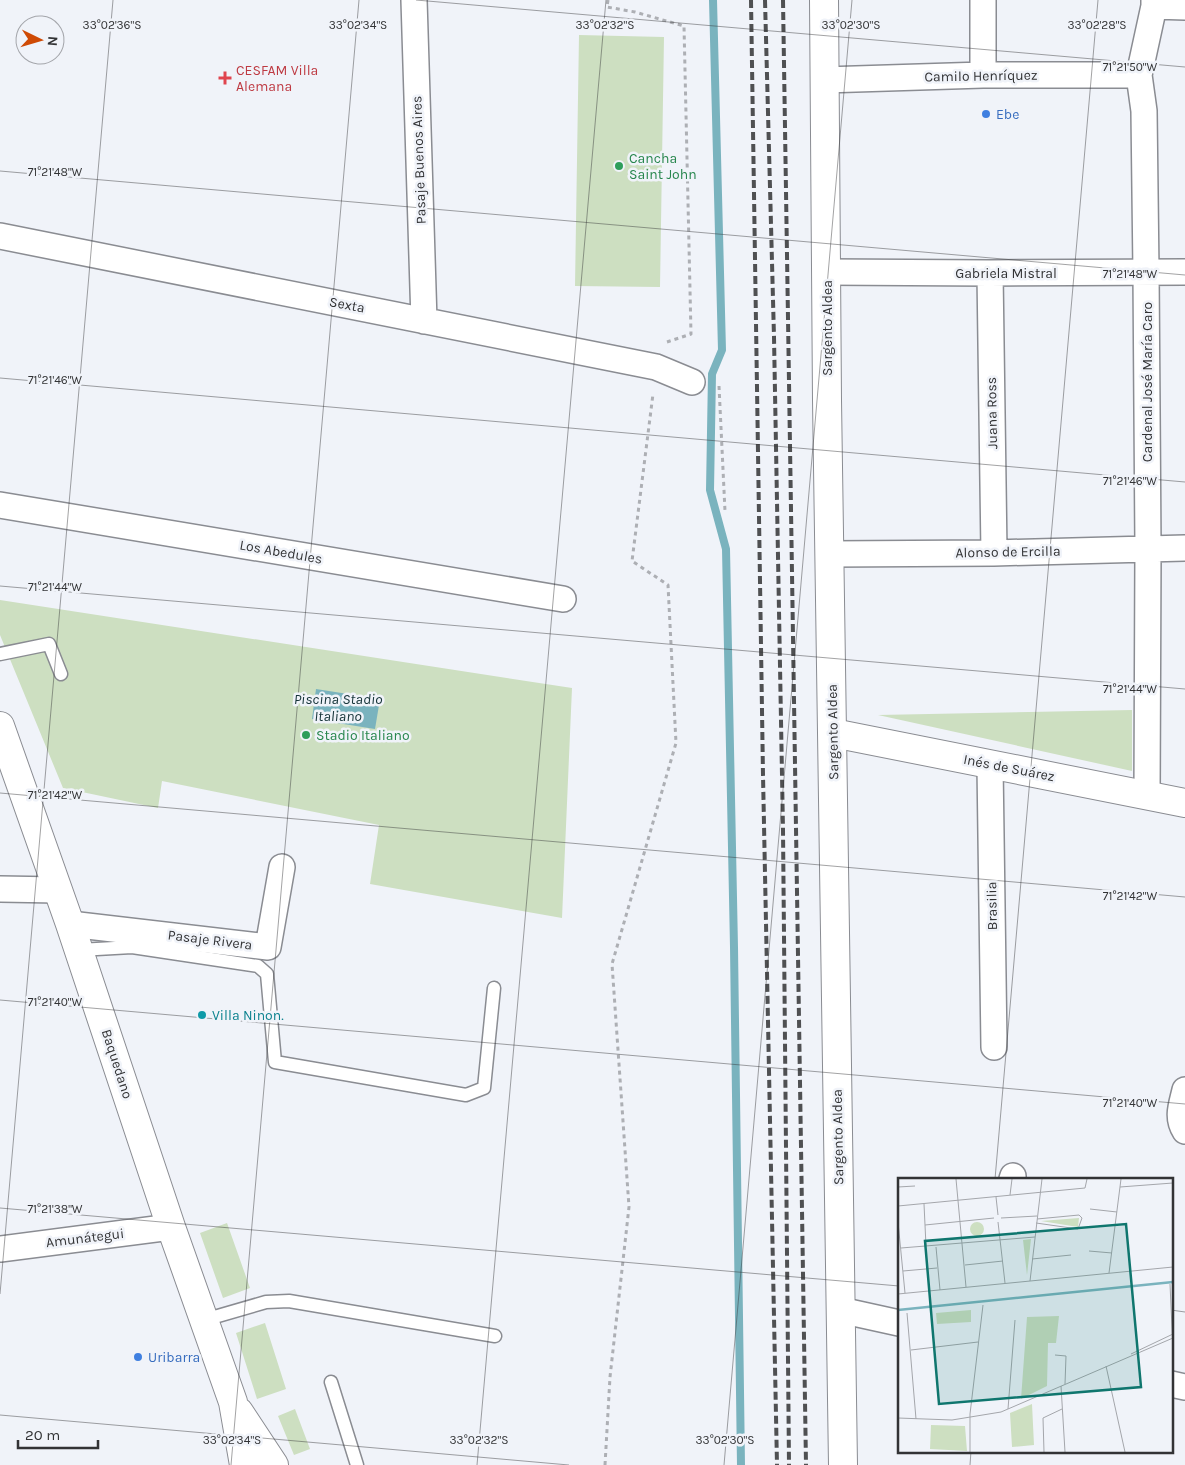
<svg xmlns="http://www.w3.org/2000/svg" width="1185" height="1465" font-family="Karla,sans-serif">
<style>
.green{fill:#cddfc1}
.water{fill:#7ab3be}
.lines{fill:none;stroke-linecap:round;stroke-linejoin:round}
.stream{stroke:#7ab3be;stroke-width:8}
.service-casing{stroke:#8a8c92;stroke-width:15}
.minor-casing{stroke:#8a8c92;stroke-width:28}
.tertiary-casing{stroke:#8a8c92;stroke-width:30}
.secondary-casing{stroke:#8a8c92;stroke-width:30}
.primary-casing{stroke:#8a8c92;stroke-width:30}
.path{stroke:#adafb4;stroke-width:3;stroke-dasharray:4 4;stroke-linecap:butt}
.service{stroke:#fff;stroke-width:12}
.minor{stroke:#fff;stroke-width:25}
.tertiary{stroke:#fff;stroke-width:28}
.secondary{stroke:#fff;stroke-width:28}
.primary{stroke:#fff;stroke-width:28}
.rail{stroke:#4f5052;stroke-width:4;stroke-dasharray:8 4;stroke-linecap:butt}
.ticks{fill:none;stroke:#323335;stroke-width:1;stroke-opacity:0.45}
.health-dot{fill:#e0444e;stroke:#f0f3f9;stroke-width:2}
.shop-dot{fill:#3f7fe0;stroke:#f0f3f9;stroke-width:2}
.leisure-dot{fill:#2e9e5b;stroke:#f0f3f9;stroke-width:2}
.culture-dot{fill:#0f9aa8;stroke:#f0f3f9;stroke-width:2}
.labels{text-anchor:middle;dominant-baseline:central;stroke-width:5;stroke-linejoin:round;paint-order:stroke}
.health-label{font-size:14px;fill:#be3a42;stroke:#f0f3f9;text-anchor:start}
.street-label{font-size:14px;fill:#323335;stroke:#f0f3f9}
.shop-label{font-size:14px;fill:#366cbe;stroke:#f0f3f9;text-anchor:start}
.leisure-label{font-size:14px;fill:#27864d;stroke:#f0f3f9;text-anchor:start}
.culture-label{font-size:14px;fill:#0d838f;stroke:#f0f3f9;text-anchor:start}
.water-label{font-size:15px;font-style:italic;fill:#153338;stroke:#f0f3f9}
.inset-river{fill:none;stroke:#7ab3be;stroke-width:2.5}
.inset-road{fill:none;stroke:#a4a6ab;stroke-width:1}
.view{fill:#0f766e;fill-opacity:0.15;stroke:#0f766e;stroke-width:2.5}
.inset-edge{fill:none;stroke:#323335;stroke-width:2.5}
.ticks-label{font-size:12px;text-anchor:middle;fill:#323335;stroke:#f0f3f9;stroke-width:5;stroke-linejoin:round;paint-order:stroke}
</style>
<rect width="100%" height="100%" fill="#f0f3f9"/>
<path class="green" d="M579,35l85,2 -4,250 -85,-1z
M0,600l572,88 -10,230 -192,-34 9,-59 -217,-44 -4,27 -95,-20 -63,-153z
M1132,710v61l-254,-56z
M227,1223l23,65 -27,10 -23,-65z
M265,1323l21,66 -29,10 -21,-66z
M295,1409l15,40 -16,6 -16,-39z"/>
<path class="water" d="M316,689l64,10 -5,30 -63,-10z"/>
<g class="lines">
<path class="stream" d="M713,0l9,350 -10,24 -2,116 16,59 8,398 7,518"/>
<defs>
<path id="service" d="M0,654l49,-10 12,30
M79,950l53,-3 126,19 9,8 8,88 191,33 18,-7 10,-100
M204,1320l62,-18 23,-1 206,35
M331,1382l26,83"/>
<path id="minor" d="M414,0l10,321
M983,0v75
M1154,6l31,1
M824,80l159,-5h156
M0,236l656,131 36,15
M827,272l163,1 195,-1
M990,273l4,280
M0,505l563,94
M830,554l164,-1 191,-5
M990,765l4,282
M1147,796l1,-247 -2,-277 -2,-161 -5,-36 15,-69v-6
M0,889l58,1
M70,924l198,23 14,-80
M1185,1090c-3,14 -9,27 0,41
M1012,1179l1,-3
M0,1249l171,-22
M840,1310l59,13
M1171,1384l14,3"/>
<path id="tertiary" d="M833,733l352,70"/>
<path id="secondary" d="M824,0l3,400 16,1065"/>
<path id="primary" d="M0,726l70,198 101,303 62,175 11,63
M239,1412l35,53"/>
</defs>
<use href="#service" class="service-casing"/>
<use href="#minor" class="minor-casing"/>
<use href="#tertiary" class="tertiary-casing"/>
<use href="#secondary" class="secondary-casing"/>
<use href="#primary" class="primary-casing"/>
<path class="path" d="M608,0l-1,7 28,5 49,14 7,308 -24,8
M719,386l6,125
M605,1465l5,-88 19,-170 -17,-243 64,-221 -8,-158 -36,-24 21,-167"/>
<use href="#service" class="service"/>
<use href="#minor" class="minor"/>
<use href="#tertiary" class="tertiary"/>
<use href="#secondary" class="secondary"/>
<use href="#primary" class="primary"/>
<path class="rail" d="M751,0l12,775 14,690
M765,0l9,337 9,493 6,635
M783,0l23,1465"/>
</g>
<path class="ticks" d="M416,0l769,67M0,171l1185,104M0,378l1185,104M0,586l1185,103M0,793l1185,104M0,1000l1185,104M995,1179l103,-1179M0,1208l899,78M0,1294l113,-1294M1171,1310l14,2M0,1415l569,50M231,1465l128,-1465M477,1465l129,-1465M724,1465l128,-1465M970,1465l1,-14"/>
<path class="health-dot" d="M222.5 70.5h5v5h5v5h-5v5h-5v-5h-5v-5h5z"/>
<g class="shop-dot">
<circle cx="986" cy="114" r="5"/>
<circle cx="138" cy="1357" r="5"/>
</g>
<g class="leisure-dot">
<circle cx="619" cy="166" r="5"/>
<circle cx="306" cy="735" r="5"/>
</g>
<circle class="culture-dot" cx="202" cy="1015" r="5"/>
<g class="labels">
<g class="health-label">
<text x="236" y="70">CESFAM Villa<tspan x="236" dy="16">Alemana</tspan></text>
</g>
<g class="street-label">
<text transform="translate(981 76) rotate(-1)">Camilo Henríquez</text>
<text transform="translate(419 160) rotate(-92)">Pasaje Buenos Aires</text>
<text x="1006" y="273">Gabriela Mistral</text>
<text transform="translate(347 305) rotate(11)">Sexta</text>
<text transform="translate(827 328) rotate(-90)">Sargento Aldea</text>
<text transform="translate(1147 382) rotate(-90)">Cardenal José María Caro</text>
<text transform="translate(992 413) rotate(-91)">Juana Ross</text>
<text transform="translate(281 552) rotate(10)">Los Abedules</text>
<text transform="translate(1008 552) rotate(-1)">Alonso de Ercilla</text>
<text transform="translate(833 732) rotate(-91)">Sargento Aldea</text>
<text transform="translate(1009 768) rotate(11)">Inés de Suárez</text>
<text transform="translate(992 906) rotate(-91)">Brasilia</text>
<text transform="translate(210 940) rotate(7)">Pasaje Rivera</text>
<text transform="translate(117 1064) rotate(72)">Baquedano</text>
<text transform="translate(838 1137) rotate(-91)">Sargento Aldea</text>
<text transform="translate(85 1238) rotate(-7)">Amunátegui</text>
</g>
<g class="shop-label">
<text x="996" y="114">Ebe</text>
<text x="148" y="1357">Uribarra</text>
</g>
<g class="leisure-label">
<text x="629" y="158">Cancha<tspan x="629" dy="16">Saint John</tspan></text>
<text x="316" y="735">Stadio Italiano</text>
</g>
<g class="culture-label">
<text x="212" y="1015">Villa Ninon.</text>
</g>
<g class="water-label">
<text x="338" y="699">Piscina Stadio<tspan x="338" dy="17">Italiano</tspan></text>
</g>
</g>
<g transform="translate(898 1178)">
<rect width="275" height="275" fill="#f0f3f9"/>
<path d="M181,40l-1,9 -37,-6zM72 51a7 7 0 1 1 14 0a7 7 0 1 1-14 0ZM133,61l-4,36 -4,-35zM73,132v12l-34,2 -1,-11zM161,138l-3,27h-8l-1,43 -26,13 6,-82zM134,226l2,41 -22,2 -2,-34zM33,247l34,1 2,25 -37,-2z" fill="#cddfc1"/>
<path class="inset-river" d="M0,132l275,-28"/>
<path class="inset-road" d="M58,1l10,108M0,9l17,-1M222,9l53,-4M112,17l2,-16M98,19l2,18M26,26l2,42M0,28l187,-18 2,-9M192,31l27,3M103,40l36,-2M0,44l7,71M100,44l7,61M138,45l42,6 4,-11 -3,-3 -42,4M27,47l69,-7M38,69l4,43M3,70l134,-11M191,73l23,2M134,81l39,-4M67,87l38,-4M5,93l34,-3M211,95l12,-94M132,103l12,-102M272,106l3,66M0,116l275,-27M9,135l9,106M13,172l67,-8M233,176l42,-20M157,177l11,1 -1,28M208,188l19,86M163,208l4,66M110,231l7,-89M0,240l54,2 49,-8 172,-74M72,274v-38l13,-109M146,274l-1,-34 19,-9"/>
<path class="view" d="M228,46l15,163 -202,17 -14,-163z"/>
<rect width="275" height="275" class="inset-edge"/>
</g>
<g class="ticks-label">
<text x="112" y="29">33°02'36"S</text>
<text x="358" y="29">33°02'34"S</text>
<text x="605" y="29">33°02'32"S</text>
<text x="851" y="29">33°02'30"S</text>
<text x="1097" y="29">33°02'28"S</text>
<text x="1130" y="71">71°21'50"W</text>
<text x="55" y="176">71°21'48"W</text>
<text x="1130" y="278">71°21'48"W</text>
<text x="55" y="384">71°21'46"W</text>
<text x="1130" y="485">71°21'46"W</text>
<text x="55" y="591">71°21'44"W</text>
<text x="1130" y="693">71°21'44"W</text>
<text x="55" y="799">71°21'42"W</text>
<text x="1130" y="900">71°21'42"W</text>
<text x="55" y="1006">71°21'40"W</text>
<text x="1130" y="1107">71°21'40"W</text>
<text x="55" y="1213">71°21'38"W</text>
<text x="232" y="1444">33°02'34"S</text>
<text x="479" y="1444">33°02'32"S</text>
<text x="725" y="1444">33°02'30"S</text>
</g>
<g transform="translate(40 40) rotate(95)"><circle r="24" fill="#f0f3f9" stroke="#a4a6ab"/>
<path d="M0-4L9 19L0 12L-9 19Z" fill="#cf4a05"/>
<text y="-8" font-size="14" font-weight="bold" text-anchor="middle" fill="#323335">N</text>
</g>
<path d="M18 1440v8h80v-8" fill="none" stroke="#323335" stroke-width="2.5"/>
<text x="25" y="1440" font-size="15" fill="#323335" stroke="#f0f3f9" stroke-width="4" paint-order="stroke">20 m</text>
</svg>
